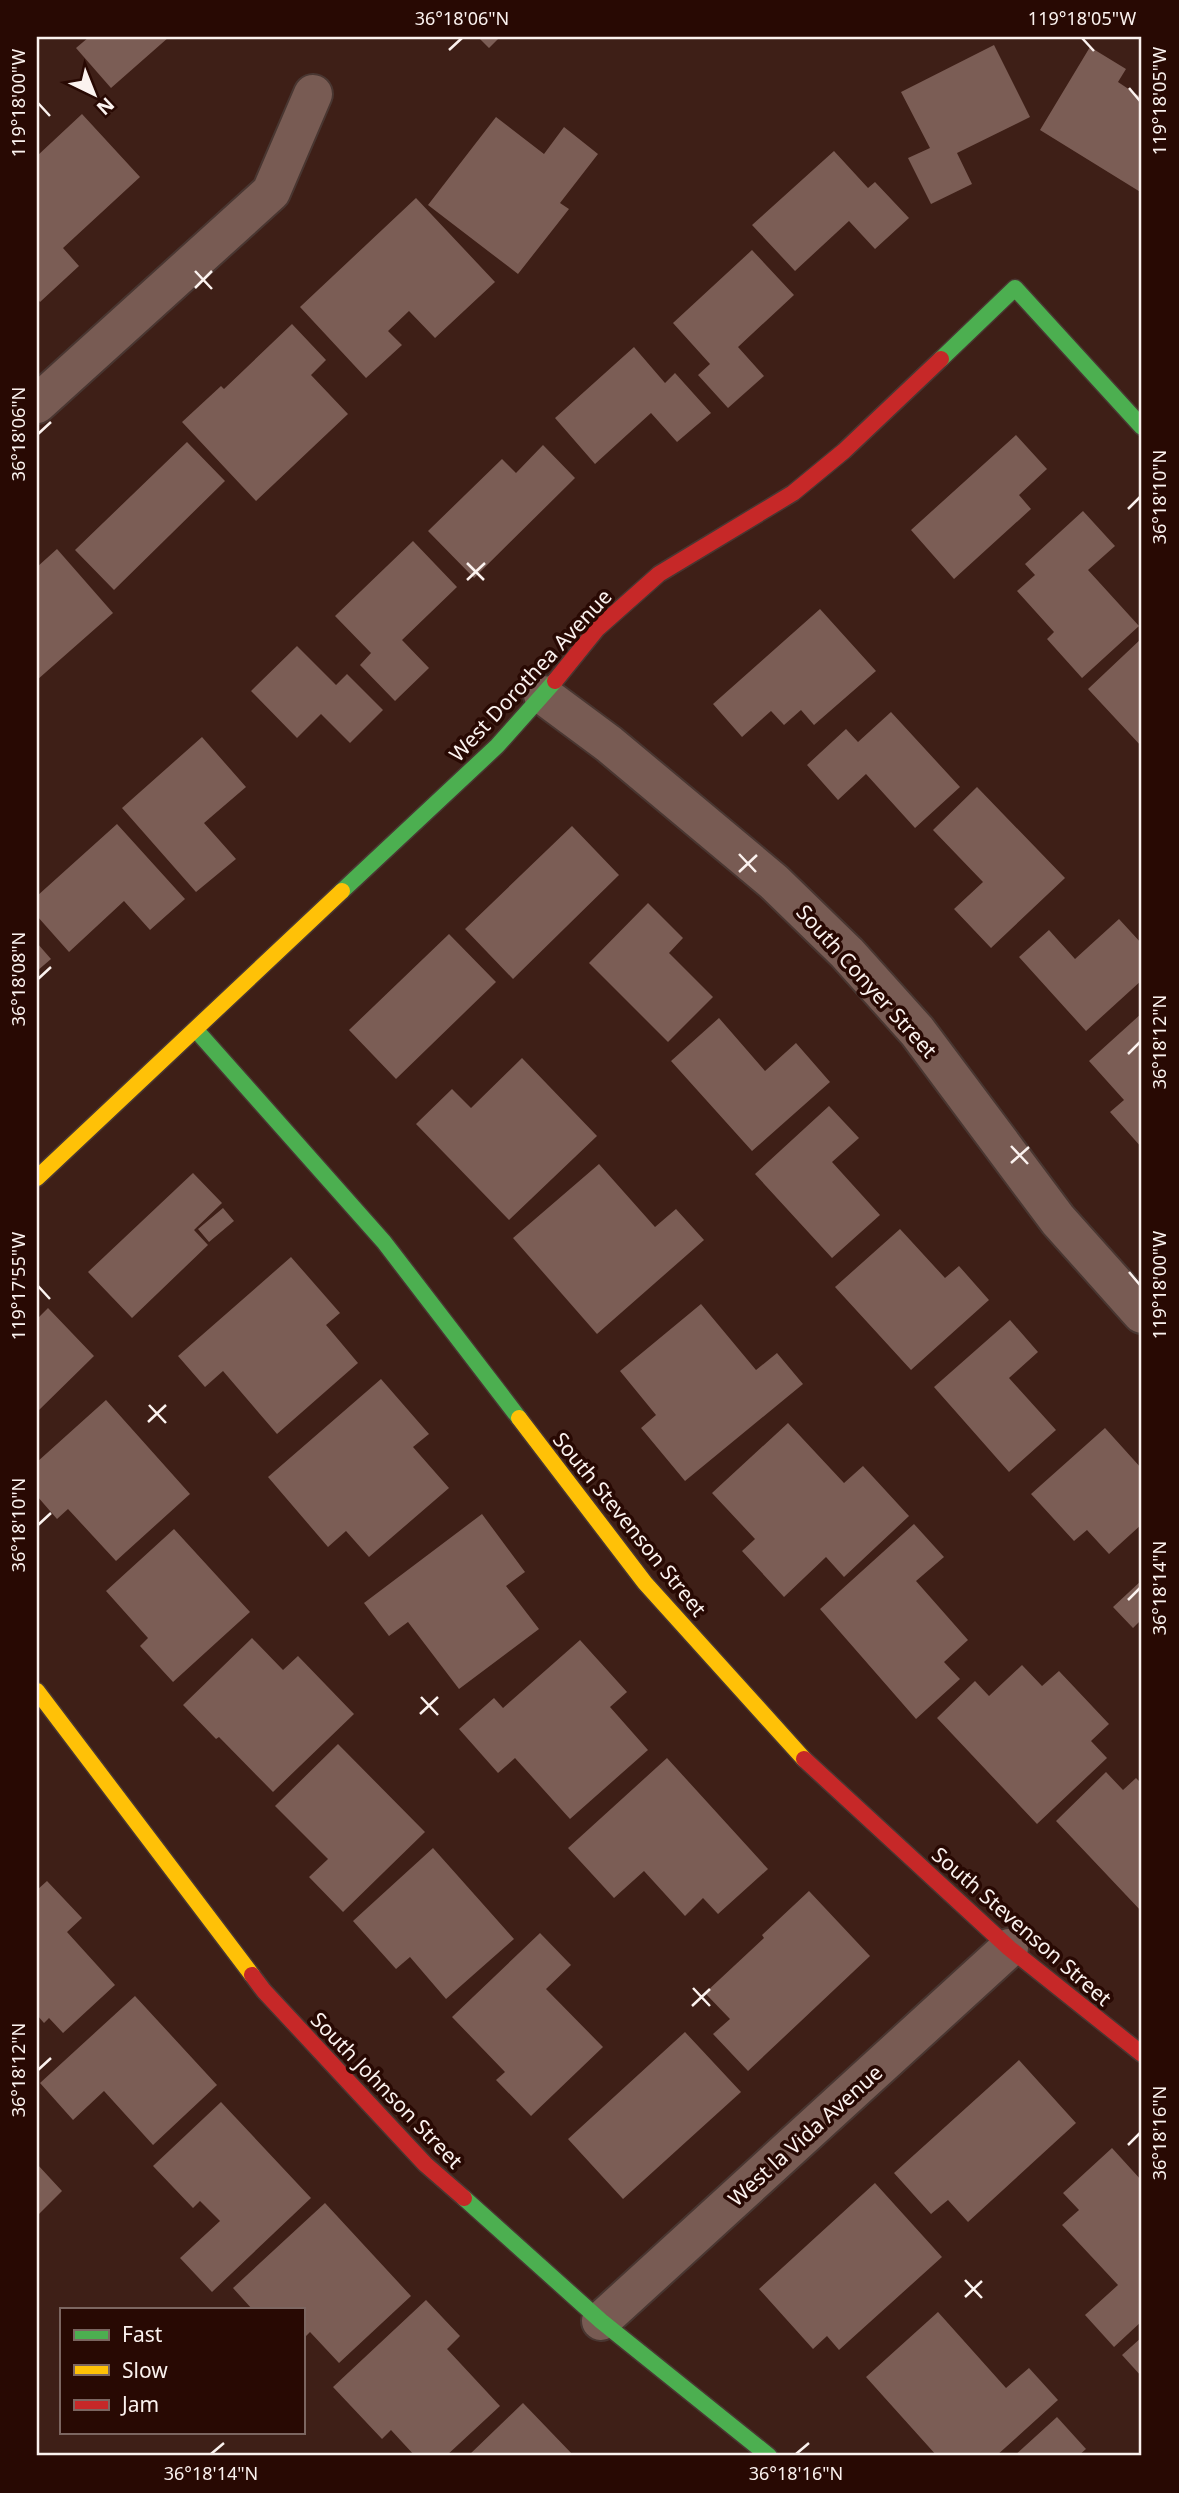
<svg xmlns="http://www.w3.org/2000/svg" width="1179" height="2493" font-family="'Noto Sans',sans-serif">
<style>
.building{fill:#7b5d55}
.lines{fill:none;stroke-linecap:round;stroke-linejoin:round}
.street-casing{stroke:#493631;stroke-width:42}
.fast-casing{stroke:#493631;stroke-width:19}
.slow-casing{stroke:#493631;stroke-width:19}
.jam-casing{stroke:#493631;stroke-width:19}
.street{stroke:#785b53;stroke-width:38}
.fast{stroke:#4caf50;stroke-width:16}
.slow{stroke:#ffc107;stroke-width:16}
.jam{stroke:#c62828;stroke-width:16}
.ticks{fill:none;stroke:#fbf2ef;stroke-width:2.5}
.labels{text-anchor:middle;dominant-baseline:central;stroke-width:7;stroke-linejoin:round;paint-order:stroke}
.street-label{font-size:21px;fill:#fbf2ef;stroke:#280903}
.neatline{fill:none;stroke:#fbf2ef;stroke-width:2.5}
.ticks-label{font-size:18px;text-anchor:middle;fill:#fbf2ef}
</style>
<rect width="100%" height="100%" fill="#3e1f17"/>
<path class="building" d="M89,37h80l-58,51 -35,-40z
M478,37h22l-11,11z
M994,45l36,72 -73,36 15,31 -41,20 -23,-46 22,-10 -29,-56z
M1090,47l36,22 -8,13 24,16v95l-102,-63z
M82,114l58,63 -77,71 16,18 -39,36 -3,-4v-142z
M496,117l48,37 20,-27 34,27 -38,49 9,6 -51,65 -90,-69z
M834,151l34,37 7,-6 34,36 -34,31 -26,-28 -54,50 -43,-46z
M416,198l79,84 -60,56 -26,-27 -21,20 14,14 -36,33 -66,-71z
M752,250l42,45 -56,52 26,29 -36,32 -30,-33 12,-11 -37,-41z
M292,324l34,36 -15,15 37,39 -92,87 -74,-79 39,-36 3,3z
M634,347l31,36 10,-10 36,40 -34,29 -26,-29 -56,51 -40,-46z
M1016,435l31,34 -28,26 12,14 -77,70 -43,-49z
M187,442l38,39 -111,109 -39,-40z
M543,445l32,33 -101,100 -46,-47 74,-72 14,14z
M1083,511l32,35 -27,24 51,56 -57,52 -35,-39 7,-7 -37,-41 18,-16 -10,-11z
M413,541l44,46 -55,53 27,28 -34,33 -35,-36 11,-12 -36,-37z
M57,549l56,64 -76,67v-113z
M820,609l56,62 -62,54 -13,-15 -17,15 -13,-14 -29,26 -29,-33z
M1142,638v109l-54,-58z
M297,646l39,39 11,-11 36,36 -33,33 -29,-29 -24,24 -46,-47z
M891,712l69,75 -45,41 -49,-54 -28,26 -31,-35 39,-36 12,13z
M202,737l44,50 -42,36 32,36 -40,33 -74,-84z
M977,787l88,91 -74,70 -37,-39 29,-27 -50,-52z
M117,824l68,75 -35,31 -26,-29 -55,51 -32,-36v-20z
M572,826l47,49 -106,104 -48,-50z
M648,903l35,35 -14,15 44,44 -45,45 -79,-79z
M1119,919l23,25v36l-56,51 -67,-74 30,-27 26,29z
M449,934l47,48 -100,97 -47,-49z
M37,943l14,16 -14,12z
M1142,1013v135l-32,-36 14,-12 -35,-39z
M719,1018l46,53 31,-28 34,39 -78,69 -81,-90z
M522,1058l75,78 -88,84 -93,-96 36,-35 19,19z
M829,1106l30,32 -27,24 48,53 -48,43 -77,-84z
M599,1164l56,63 21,-18 28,31 -107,94 -84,-96z
M193,1173l29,30 -28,27 14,15 -76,73 -44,-46z
M223,1208l11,13 -25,21 -11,-13z
M900,1229l45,49 14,-12 30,34 -78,70 -76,-83z
M291,1257l49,56 -14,12 32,38 -81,71 -54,-63 -18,16 -27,-31z
M701,1304l55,66 21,-17 26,31 -118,97 -44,-53 15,-13 -36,-44z
M48,1308l46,48 -57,56v-93z
M1010,1320l28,32 -29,26 47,52 -47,42 -75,-85z
M381,1379l48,55 -16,13 36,41 -80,69 -23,-26 -18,16 -60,-70z
M106,1400l84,94 -74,67 -48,-52 -11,10 -20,-23v-34z
M788,1423l56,60 19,-17 46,50 -65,61 -18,-20 -42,40 -42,-46 13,-12 -43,-46z
M1105,1428l37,41v55l-33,30 -22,-24 -13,11 -43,-47z
M482,1514l43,58 -19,14 33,43 -80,60 -51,-67 -19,14 -25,-33z
M914,1524l30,33 -28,24 52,59 -24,22 16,17 -44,40 -96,-110z
M174,1529l76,83 -77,70 -33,-36 8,-8 -42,-47z
M1142,1580v39l-9,9 -20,-21z
M252,1638l31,32 15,-14 56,58 -81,78 -54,-55 -3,2 -33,-34z
M580,1640l47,52 -17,15 38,43 -78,69 -55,-61 -17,15 -39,-44 35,-31 9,10z
M1022,1665l20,21 17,-15 50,53 -18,17 16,17 -70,66 -100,-106 38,-37 14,15z
M338,1744l87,88 -82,80 -34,-35 19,-18 -53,-53z
M667,1758l101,111 -50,45 -15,-16 -18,18 -41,-45 -30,27 -46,-50z
M1106,1772l17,18 13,-12 6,6v128l-86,-91z
M433,1848l81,91 -68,60 -36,-42 -14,12 -43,-48z
M47,1881l35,37 -15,14 48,53 -52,48 -14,-15 -5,5 -7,-8v-125z
M809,1891l61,65 -122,115 -35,-37 17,-15 -25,-26 59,-55 -2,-3z
M540,1933l31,32 -25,24 57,58 -72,69 -35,-36 9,-8 -53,-55z
M135,1996l82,89 -64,60 -49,-54 -31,29 -33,-37z
M685,2032l56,60 -118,107 -55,-60z
M1019,2060l57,63 -108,99 -20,-22 -17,14 -37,-41z
M221,2102l90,96 -99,94 -32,-34 40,-37 -20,-20 -7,7 -40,-42z
M1112,2148l30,33v140l-28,26 -29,-32 33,-30 -56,-60 17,-15 -16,-17z
M37,2164l25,27 -25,25z
M875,2183l67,74 -103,93 -12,-14 -14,13 -54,-60z
M325,2203l86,93 -72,67 -29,-31 -7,7v-30h-51l-19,-21z
M426,2300l34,36 -13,13 53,57 -54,50h-31l-24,-26 -9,9 -49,-52z
M938,2312l68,76 23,-20 29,32 -62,56h-59l-71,-79z
M1142,2337v40l-20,-22z
M523,2403l51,53h-106z
M1057,2417l29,32 -8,7h-64z"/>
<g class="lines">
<defs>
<path id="street" d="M37,404l234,-212 42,-98
M543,695l66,49 165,138 73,71 70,78 141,189 84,94
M601,2321l408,-373"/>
<path id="fast" d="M941,359l74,-71 127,139
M342,891l155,-145 58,-65
M196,1030l188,212 135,176
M464,2198l137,123 168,135"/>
<path id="slow" d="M37,1178l305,-287
M519,1418l126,165 159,176
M37,1691l215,284"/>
<path id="jam" d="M555,681l42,-52 62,-55 134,-81 51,-42 97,-92
M804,1759l205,189 133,106
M252,1975l12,16 161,173 39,34"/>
</defs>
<use href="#street" class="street-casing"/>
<use href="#fast" class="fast-casing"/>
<use href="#slow" class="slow-casing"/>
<use href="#jam" class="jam-casing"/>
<use href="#street" class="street"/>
<use href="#fast" class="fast"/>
<use href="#slow" class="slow"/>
<use href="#jam" class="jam"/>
</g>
<path class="ticks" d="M1082,38l12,13M449,50l13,-12M1129,88l11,13M38,103l12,13M195,271l17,18M195,288l17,-17M38,434l13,-12M1128,509l12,-12M467,563l17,17M467,580l18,-17M739,854l17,18M739,872l18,-17M38,979l13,-12M1128,1054l12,-12M1011,1146l17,18M1011,1163l18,-16M1129,1272l11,13M38,1286l12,13M149,1405l17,18M148,1422l18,-17M38,1525l13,-12M1128,1600l12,-12M421,1697l17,18M420,1714l18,-17M693,1988l17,18M692,2006l18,-17M38,2070l13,-12M1128,2145l12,-12M965,2280l17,18M965,2297l17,-16M211,2454l13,-11M796,2454l13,-11"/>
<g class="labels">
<g class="street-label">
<text transform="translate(530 675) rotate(-47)">West Dorothea Avenue</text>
<text transform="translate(867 981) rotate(48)">South Conyer Street</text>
<text transform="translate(630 1524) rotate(51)">South Stevenson Street</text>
<text transform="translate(1022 1926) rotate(41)">South Stevenson Street</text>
<text transform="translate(387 2090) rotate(46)">South Johnson Street</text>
<text transform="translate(805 2135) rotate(-42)">West la Vida Avenue</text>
</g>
</g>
<rect width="1179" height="2493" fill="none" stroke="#280903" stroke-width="77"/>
<rect x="60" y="2308" width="245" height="126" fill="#280903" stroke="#7c6661" stroke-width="2"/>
<rect x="74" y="2330" width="35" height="10" fill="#4caf50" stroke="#7c6661" stroke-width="2"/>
<text x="122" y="2342" font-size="21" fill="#fbf2ef">Fast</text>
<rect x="74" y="2365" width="35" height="10" fill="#ffc107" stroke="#7c6661" stroke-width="2"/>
<text x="122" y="2378" font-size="21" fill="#fbf2ef">Slow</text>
<rect x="74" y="2400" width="35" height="10" fill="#c62828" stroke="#7c6661" stroke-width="2"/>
<text x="122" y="2412" font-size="21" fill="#fbf2ef">Jam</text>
<g transform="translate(94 94) rotate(137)" stroke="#280903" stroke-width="5" paint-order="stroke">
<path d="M0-5L12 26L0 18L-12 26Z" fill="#fbf2ef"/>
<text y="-10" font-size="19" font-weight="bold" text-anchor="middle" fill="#fbf2ef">N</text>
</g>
<rect x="38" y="38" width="1102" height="2416" class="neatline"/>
<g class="ticks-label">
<text x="462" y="25">36°18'06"N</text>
<text x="1082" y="25">119°18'05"W</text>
<text transform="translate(1160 101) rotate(-90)" y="6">119°18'05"W</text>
<text transform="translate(19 103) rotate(-90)" y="6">119°18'00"W</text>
<text transform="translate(19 434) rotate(-90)" y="6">36°18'06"N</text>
<text transform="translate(1160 497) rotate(-90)" y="6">36°18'10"N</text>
<text transform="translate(19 979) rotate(-90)" y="6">36°18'08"N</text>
<text transform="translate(1160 1042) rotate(-90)" y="6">36°18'12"N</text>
<text transform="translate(1160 1285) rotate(-90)" y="6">119°18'00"W</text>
<text transform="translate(19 1286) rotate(-90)" y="6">119°17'55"W</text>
<text transform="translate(19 1525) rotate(-90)" y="6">36°18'10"N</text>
<text transform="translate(1160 1588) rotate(-90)" y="6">36°18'14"N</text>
<text transform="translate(19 2070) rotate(-90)" y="6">36°18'12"N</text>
<text transform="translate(1160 2133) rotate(-90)" y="6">36°18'16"N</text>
<text x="211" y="2480">36°18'14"N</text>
<text x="796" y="2480">36°18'16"N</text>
</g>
</svg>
